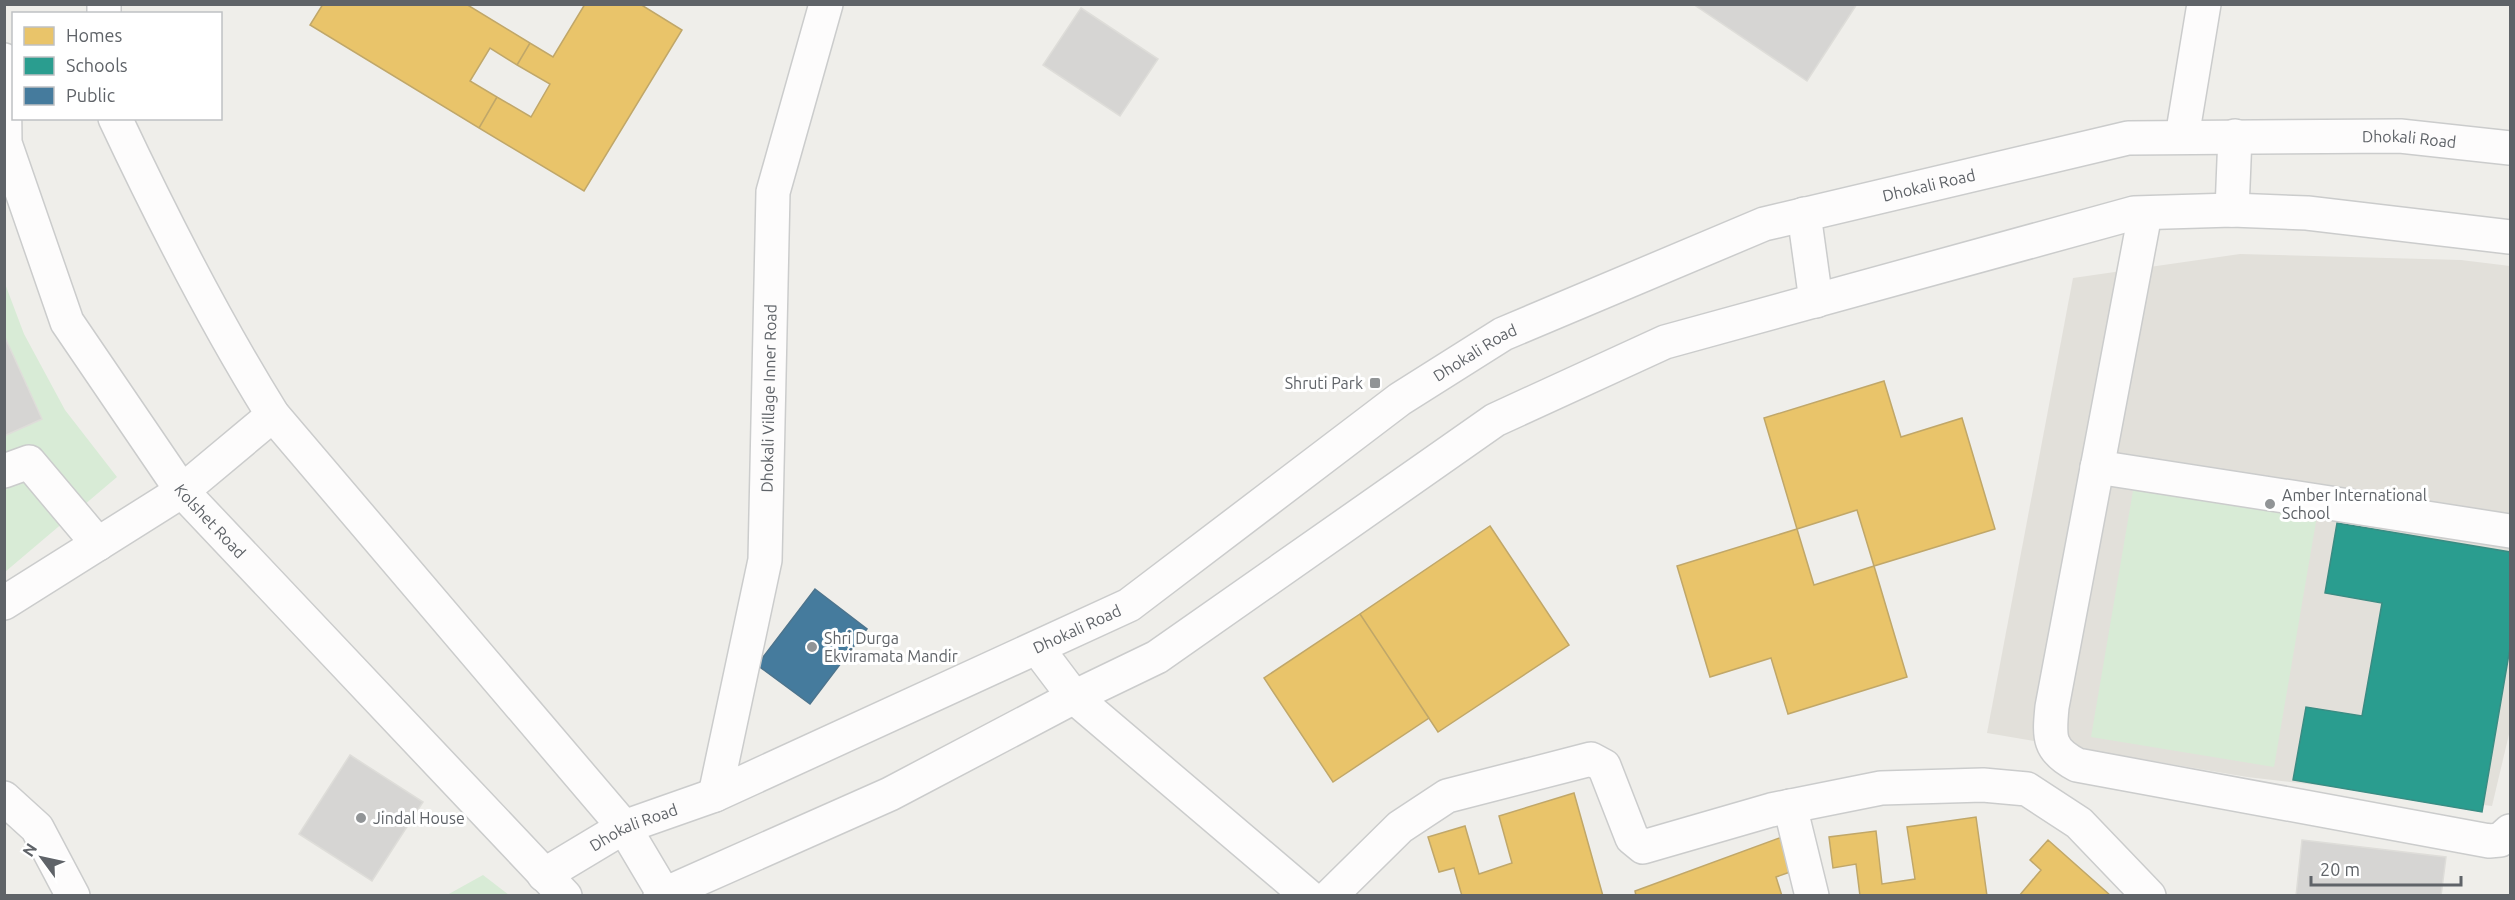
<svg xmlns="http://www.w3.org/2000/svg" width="2515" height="900" font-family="Ubuntu,sans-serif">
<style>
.education{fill:#e2e0da}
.green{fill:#d8ebd6}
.homes{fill:#e9c46a;stroke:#c0a769;stroke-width:1.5}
.schools{fill:#2a9d8f;stroke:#3a8c83;stroke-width:1.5}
.public{fill:#457b9d;stroke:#4d748d;stroke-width:1.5}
.building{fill:#d6d5d3;stroke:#deddd9;stroke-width:1.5}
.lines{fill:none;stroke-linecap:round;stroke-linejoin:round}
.minor-casing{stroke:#cbcccc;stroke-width:36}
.minor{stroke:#fdfcfc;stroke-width:33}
.poi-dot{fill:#919496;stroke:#fff;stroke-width:2}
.labels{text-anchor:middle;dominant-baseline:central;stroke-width:6;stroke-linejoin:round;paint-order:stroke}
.street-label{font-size:16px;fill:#5f6368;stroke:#fff}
.poi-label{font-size:16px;fill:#5f6368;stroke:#fff;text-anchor:start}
</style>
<rect width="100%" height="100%" fill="#efeeea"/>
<path class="education" d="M2240,254l221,6 49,6v464l-18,76 -245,-29 -260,-44 86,-455z"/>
<path class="green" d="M4,281l20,53 41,76 52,67 -112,95z
M2135,479l183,31 -44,257 -183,-30z
M483,875l26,20h-62z"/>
<path class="homes" d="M323,4h143l64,39 -13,22 -27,-17 -20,33 27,16 -18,31 -169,-103z
M585,4h55l42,26 -98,161 -105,-63 18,-31 34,20 19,-33 -33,-19 13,-22 23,14z
M1884,381l17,56 61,-19 33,111 -121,37 -17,-56 -60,19 -33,-111z
M1490,526l79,119 -131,87 -78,-118z
M1797,529l17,56 60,-19 33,111 -119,37 -17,-56 -61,19 -33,-111z
M1360,614l69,104 -96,64 -69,-104z
M1574,793l29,103h-141l-8,-28 -15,4 -11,-35 37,-11 14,48 33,-11 -13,-47z
M1976,817l11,79h-127l-4,-32 -23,4 -4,-31 47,-6 6,53 33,-5 -8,-52z
M1782,837l11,34 -17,6 6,19h-146l-1,-5z
M2048,840l63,56h-92l22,-26 -11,-10z"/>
<path class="schools" d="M2337,523l173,29v96l-28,164 -189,-32 13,-73 56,9 20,-113 -57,-10z"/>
<path class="public" d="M815,589l52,40 -57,75 -53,-39z"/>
<path class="building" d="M1693,4h164l-50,77z
M1081,8l77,51 -38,57 -77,-51z
M4,335l38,84 -38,17z
M350,755l73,47 -51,79 -73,-47z
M2302,840l144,17 -5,39h-145z"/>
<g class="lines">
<defs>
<g id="minor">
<path d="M104,4v10"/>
<path id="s1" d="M4,60l1,83 62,179 115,169 383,405"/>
<path d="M115,118c48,102 98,201 158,297l351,412 41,69"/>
<path d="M2182,137l22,-133"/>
<path d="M2232,210l3,-74"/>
<path d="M1804,214l12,87"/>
<path d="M2145,214l-93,493c-3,30 -4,43 25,58l412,76 11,-1 10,-9"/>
<path d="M2097,467l413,64"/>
<path d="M4,471l25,-9 69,82"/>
<path d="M4,603l178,-112 91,-76"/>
<path d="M1037,648l37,49 234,199"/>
<path id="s2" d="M715,795l50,-235 8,-368 53,-188"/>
<path d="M4,798l33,30 36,68"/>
<path d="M1790,806l22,90"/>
<path id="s3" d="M544,875l80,-48 91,-32 414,-190 271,-206 103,-65 261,-110 364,-86 272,-2 110,12"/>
<path d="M660,896l230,-102 184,-97 83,-40 338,-237 170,-78 469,-129 98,-3 75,3 203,24"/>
<path d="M1330,896l70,-69 47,-31 144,-37 13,7 28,72 11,9 128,-37 110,-22 102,-3 44,4 52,34 70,73"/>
</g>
</defs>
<use href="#minor" class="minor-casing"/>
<use href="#minor" class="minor"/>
</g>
<g class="poi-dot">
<rect x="1369" y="377" width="12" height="12" rx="3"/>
<circle cx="2270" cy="504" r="6"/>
<circle cx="812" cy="647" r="6"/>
<circle cx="361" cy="818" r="6"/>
</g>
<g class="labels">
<g class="street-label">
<text stroke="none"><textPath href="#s3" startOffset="2046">Dhokali Road</textPath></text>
<text stroke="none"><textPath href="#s3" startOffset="1560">Dhokali Road</textPath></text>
<text stroke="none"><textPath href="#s3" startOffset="1074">Dhokali Road</textPath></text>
<text stroke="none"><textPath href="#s2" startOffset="402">Dhokali Village Inner Road</textPath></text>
<text stroke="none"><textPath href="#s1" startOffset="518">Kolshet Road</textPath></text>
<text stroke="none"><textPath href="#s3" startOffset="588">Dhokali Road</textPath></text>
<text stroke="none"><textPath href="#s3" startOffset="102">Dhokali Road</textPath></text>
</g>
<g class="poi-label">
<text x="1363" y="383" text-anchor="end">Shruti Park</text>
<text x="2282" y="495">Amber International<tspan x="2282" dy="18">School</tspan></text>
<text x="824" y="638">Shri Durga<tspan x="824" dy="18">Ekviramata Mandir</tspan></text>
<text x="373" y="818">Jindal House</text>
</g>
</g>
<rect width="2515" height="900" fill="none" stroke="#5f6368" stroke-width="12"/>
<rect x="12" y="12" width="210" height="108" fill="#ffffff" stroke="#bfc1c3" stroke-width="1.5"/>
<rect x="24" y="27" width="30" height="18" fill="#e9c46a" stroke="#bfc1c3" stroke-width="1.5"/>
<text x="66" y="42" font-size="18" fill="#5f6368">Homes</text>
<rect x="24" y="57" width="30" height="18" fill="#2a9d8f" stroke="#bfc1c3" stroke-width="1.5"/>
<text x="66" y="72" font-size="18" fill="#5f6368">Schools</text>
<rect x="24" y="87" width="30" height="18" fill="#457b9d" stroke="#bfc1c3" stroke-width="1.5"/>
<text x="66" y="102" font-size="18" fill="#5f6368">Public</text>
<g transform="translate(42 858) rotate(303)" stroke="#ffffff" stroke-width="4.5" paint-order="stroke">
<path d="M0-4.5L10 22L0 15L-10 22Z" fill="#5f6368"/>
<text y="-9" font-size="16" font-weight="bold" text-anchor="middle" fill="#5f6368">N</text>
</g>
<path d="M2311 876v9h150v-9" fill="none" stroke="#5f6368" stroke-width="3"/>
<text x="2320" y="876" font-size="18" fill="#5f6368" stroke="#ffffff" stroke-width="4.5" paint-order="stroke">20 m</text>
</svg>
